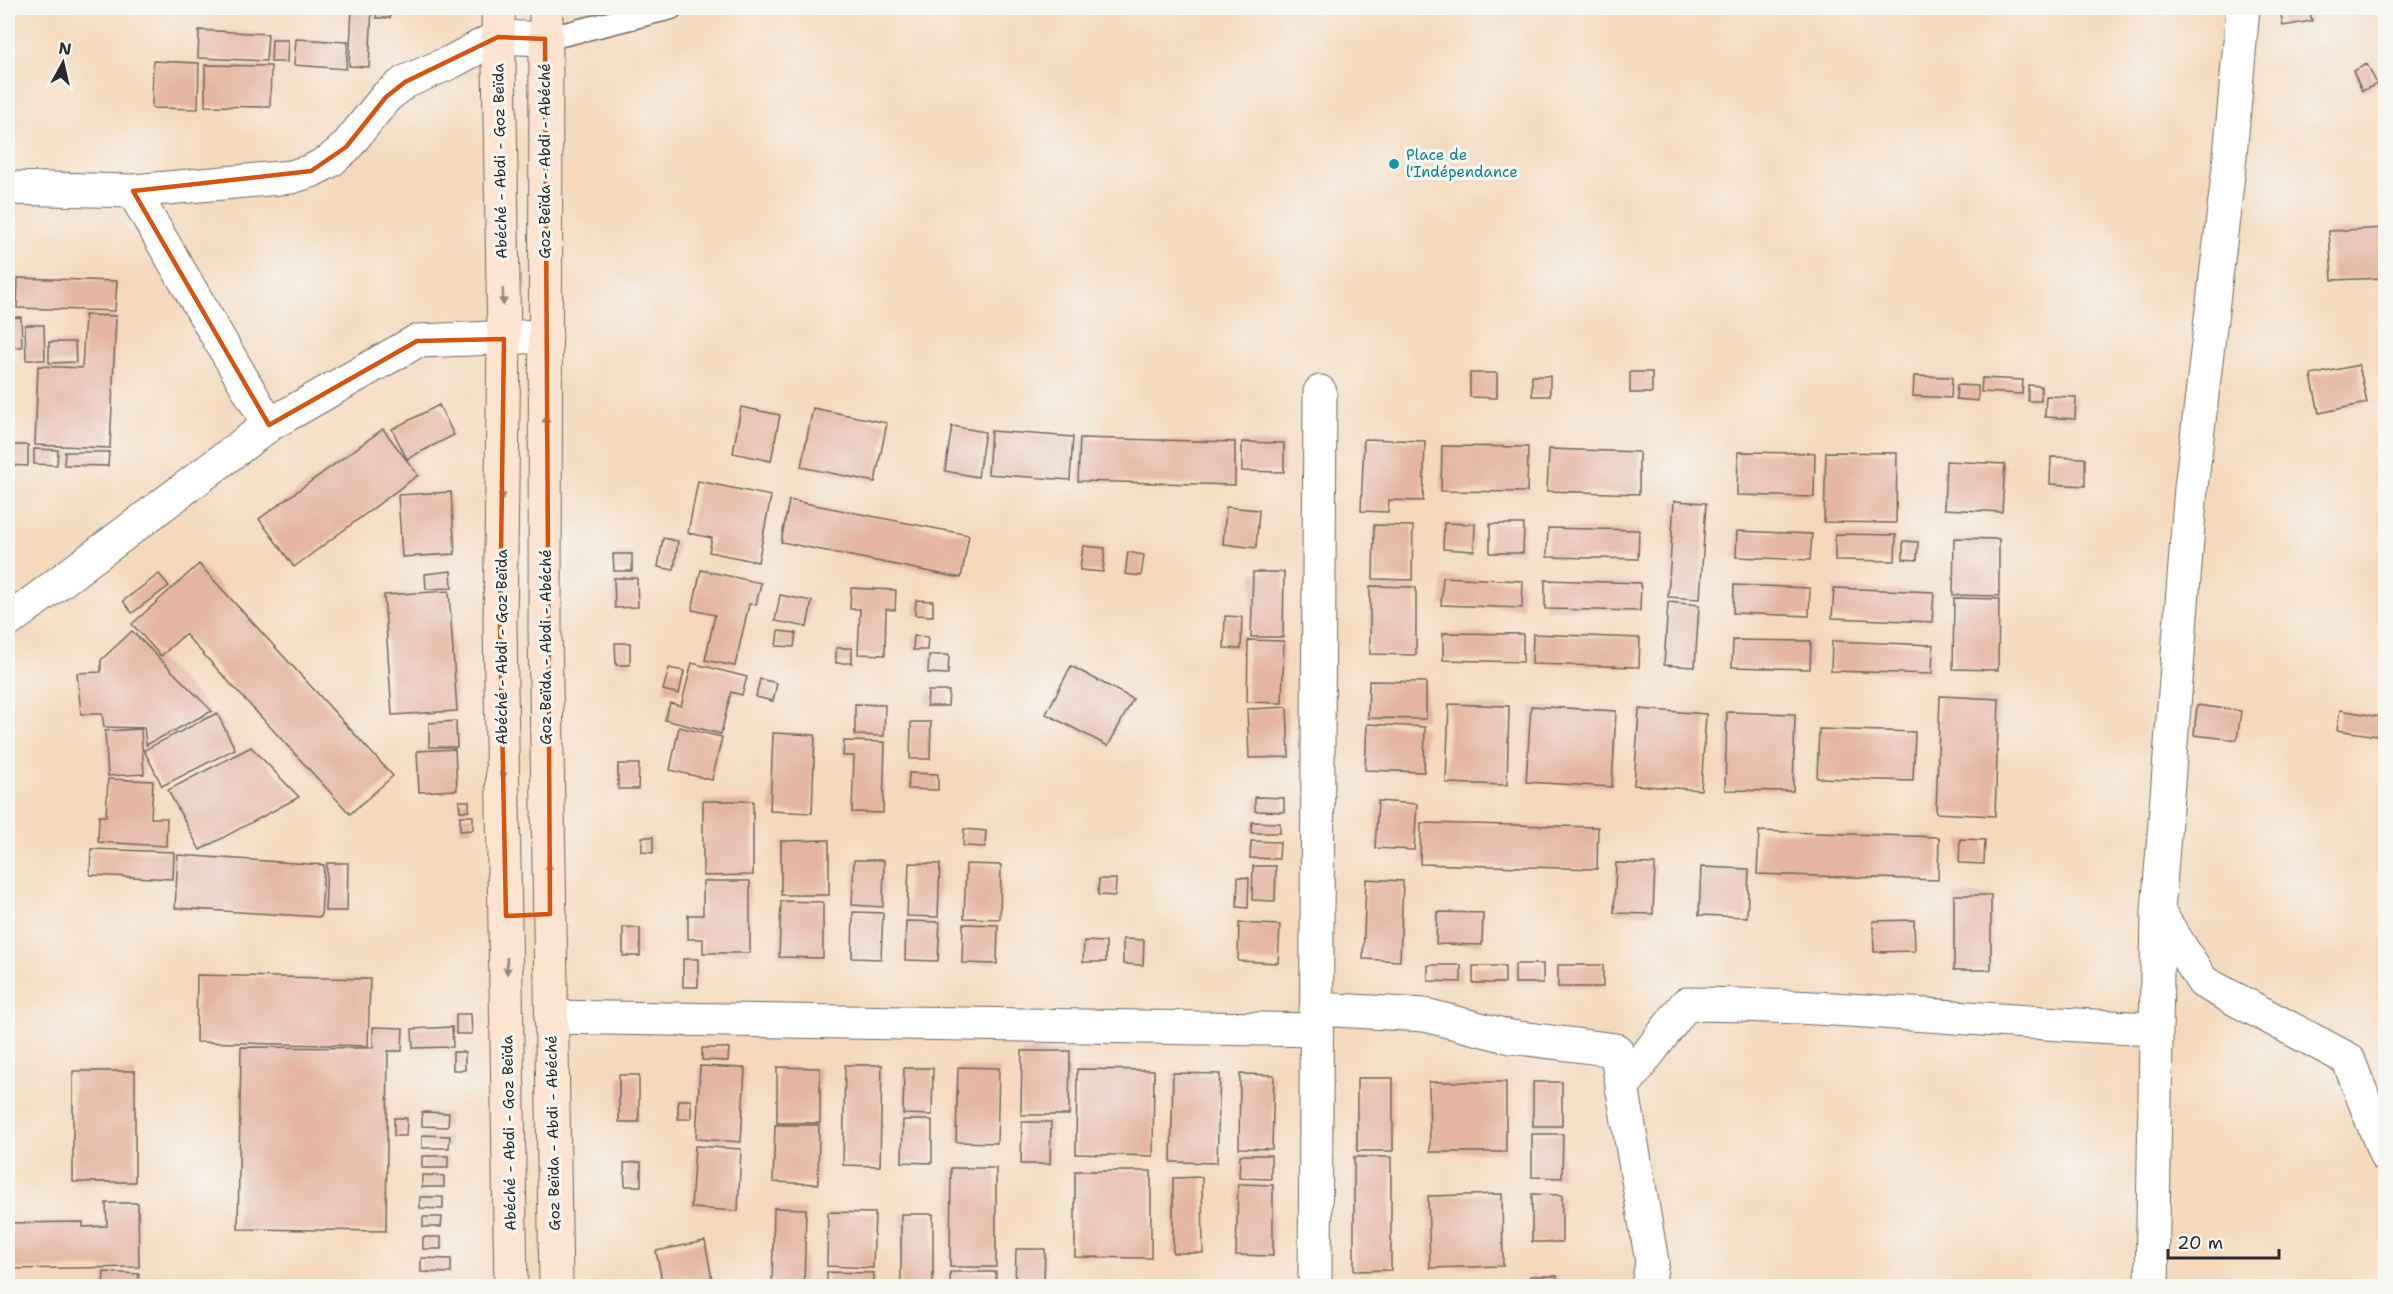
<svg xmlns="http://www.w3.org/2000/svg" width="2393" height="1294" font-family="'Shantell Sans',sans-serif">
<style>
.building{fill:#e4b5a2}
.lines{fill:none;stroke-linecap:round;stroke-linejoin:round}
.lane-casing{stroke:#71685e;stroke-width:25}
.street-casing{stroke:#71685e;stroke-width:35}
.secondary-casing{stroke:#71685e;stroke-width:35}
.lane{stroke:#fff;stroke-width:22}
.street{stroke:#fff;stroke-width:33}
.secondary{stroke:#fde4d1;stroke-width:33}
.oneway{fill:#94887e}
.marked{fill:none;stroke:#d5540f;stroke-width:4.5;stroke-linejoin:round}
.culture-dot{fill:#0f9aa8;stroke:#f6f6f2;stroke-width:2}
.labels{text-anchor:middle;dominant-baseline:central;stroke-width:6;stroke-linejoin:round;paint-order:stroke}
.culture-label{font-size:15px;fill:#0d838f;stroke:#f6f6f2;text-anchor:start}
.street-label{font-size:15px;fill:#2b2b2b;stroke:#f6f6f2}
</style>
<rect width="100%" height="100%" fill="#f6f6f2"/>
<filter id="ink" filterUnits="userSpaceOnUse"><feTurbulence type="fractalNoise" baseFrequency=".0167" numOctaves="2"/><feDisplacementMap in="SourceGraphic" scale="12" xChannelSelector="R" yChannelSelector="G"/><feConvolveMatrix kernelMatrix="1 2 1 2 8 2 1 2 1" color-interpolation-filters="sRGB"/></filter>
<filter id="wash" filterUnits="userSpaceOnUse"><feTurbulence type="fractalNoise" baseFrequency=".008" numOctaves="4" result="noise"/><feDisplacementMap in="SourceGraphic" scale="24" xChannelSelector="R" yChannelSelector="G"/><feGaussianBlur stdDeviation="1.35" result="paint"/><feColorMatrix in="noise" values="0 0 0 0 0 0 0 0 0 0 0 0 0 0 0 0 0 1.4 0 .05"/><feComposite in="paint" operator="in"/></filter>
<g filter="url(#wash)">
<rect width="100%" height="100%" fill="#f4d9bc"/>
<g id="blocks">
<path class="building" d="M352,8h20l-3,59 -20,-1z
M376,8h14v10h-14z
M2280,8h29l3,13 -29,5z
M199,30l69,4 -2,27 -68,-3z
M296,39l52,3 -2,27 -52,-4z
M272,40h16l-1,22h-16z
M153,61l46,2 -1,46 -46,-1z
M2367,64l10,20 -15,7 -9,-20z
M205,65l66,1 -1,41 -65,-1z
M2385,228v50l-53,2 -3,-49z
M18,278l99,3 -2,30 -98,-3z
M85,315l31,1 -6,132 -75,-3 3,-79 44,2z
M21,317l1,30h-14v-29z
M25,325h19l1,35h-19z
M49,342h26l1,20 -27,1z
M2359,365l8,38 -48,10 -8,-38z
M1630,372h22v21h-22z
M1470,373h27v25l-27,-1z
M1532,376h18v20h-18z
M1914,376l38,1 -1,21 -38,-2z
M1982,378l41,2 -1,14 -41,-2z
M1957,385l21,1v15l-22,-2z
M2028,385l13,1v15h-13z
M2046,396l30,1 -1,22 -30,-2z
M439,405l15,30 -47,24 -15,-30z
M741,407l39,8 -9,46 -38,-8z
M813,408l74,15 -12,59 -74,-15z
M952,426l33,6 -7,45 -33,-6z
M383,429l35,46 -124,92 -35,-48z
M991,431l82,6 -3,43 -82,-6z
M1080,438l155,4v43l-157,-4z
M1364,439l61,2 -2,60 -34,-1 -1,12 -27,-1z
M1242,442l42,1v29l-42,-1z
M8,445h20v21l-20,-1z
M1442,446l86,1 -1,45 -86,-1z
M34,449l24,1 -1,15 -23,-1z
M1549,449l90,3v42l-92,-3z
M65,452h44l-1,14 -44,-1z
M1738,452l77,1 -1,44 -77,-2z
M1826,452l71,1 -1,70 -72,-1z
M2051,457l34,1v28l-35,-2z
M1946,461l59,3 -3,48 -58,-3z
M698,481l73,15 -13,66 -49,-10 3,-14 -24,-5z
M451,492l4,62 -53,3 -4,-62z
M789,500l180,35 -8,43 -180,-36z
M1674,501l32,2 -6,96 -32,-2z
M1226,507l33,3 -3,38 -33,-4z
M1444,523l31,1 -1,27 -31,-2z
M1490,524h34l-1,29h-33z
M1374,525l39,1 -1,54 -39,-1z
M1548,528l91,2 -1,29 -91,-2z
M1737,531l75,3 -2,26 -74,-3z
M1835,534l61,1 -1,26 -60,-1z
M663,538l15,3 -4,29 -16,-3z
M1954,538l45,1v57l-46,-1z
M1903,541l15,1 -1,18 -14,-1z
M1083,546l22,2 -2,24 -23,-2z
M1128,552l16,3 -3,21 -16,-2z
M613,554h19v17h-18z
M199,564l194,212 -43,38 -165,-180 -24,22 -29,-32z
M701,570l60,13 -5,22 -7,-1 -14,62 -30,-6 10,-45 -23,-5z
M451,571l1,17 -26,1 -1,-15z
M1253,572h31l-1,65h-32z
M159,574l10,12 -37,27 -9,-12z
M1443,577l80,4 -1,27 -81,-3z
M614,578h23l1,29 -23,1z
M1545,580l96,3 -1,28 -95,-2z
M1734,585l76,3 -1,28 -76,-3z
M1370,586l46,1v68l-46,-1z
M851,588l45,2 -1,20 -9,-1 -1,46 -27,-1 2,-45h-10z
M1834,588l100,4 -2,30 -100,-4z
M449,591l8,120 -65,4 -8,-120z
M780,595l32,6 -5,26 -32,-6z
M1954,598l45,1 -1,71 -45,-1z
M916,600l17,1v15l-18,-1z
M1668,602l31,3 -4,62 -31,-2z
M1225,616l17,1 -1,32 -17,-1z
M132,631l80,80 -66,34 -2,-17 -40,-1 -2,-13h-21l-4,-41 24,-1v-12z
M778,631l18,2 -2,14 -18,-1z
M1443,633l80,1v28l-80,-2z
M1533,634l107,4 -1,29 -107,-3z
M914,636l14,1 -1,13h-14z
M1248,640l36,1 -2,62 -35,-1z
M1733,640l78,1 -1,28 -78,-2z
M1832,641l101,4 -1,29 -101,-3z
M615,643h15v22h-14z
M836,648h16v15h-16z
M929,655h20l-1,19 -20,-1z
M692,663l55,14 -5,18 -11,-3 -10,42 -56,-14 5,-17 11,3z
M1071,666l62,33 -25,47 -62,-32z
M669,668l15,3 -5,23 -16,-4z
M760,679l17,4 -4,18 -17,-4z
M1369,681l57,1v37l-58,-1z
M928,691h21l-1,15h-21z
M1940,696l59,3 -4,117 -59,-3z
M855,704l30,1 -1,31 -29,-1z
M1449,704l60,2 -2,79 -61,-2z
M2197,705l44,6 -4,29 -43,-5z
M1531,706l85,5 -4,76 -86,-5z
M1287,707l2,50 -40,1 -2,-49z
M1639,709l67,5 -5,76 -67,-5z
M2340,710l41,7 -4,19 -40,-6z
M1727,712l68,2 -2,77 -68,-1z
M217,713l18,36 -73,37 -18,-36z
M456,721l1,26h-28v-24z
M911,722h20l-1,37h-20z
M1367,724l58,3 -1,45 -59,-2z
M679,727l43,10 -10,43 -42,-10z
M141,729l3,45 -36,2 -3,-45z
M1819,729l96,3 -2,49 -96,-3z
M773,733l42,2 -3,78 -42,-2z
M844,741l41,1 -2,71 -31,-1 2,-56h-11z
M251,747l48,50 -99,53 -32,-60z
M455,749l2,41 -38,2 -2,-41z
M618,764h21l-1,25h-20z
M909,773l29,1v16l-30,-1z
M108,779l45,2 -2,37h16l-1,28 -68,-4 1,-26h7z
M1255,797l29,1v14l-29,-1z
M459,801h10v10h-9z
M703,801h50v74l-50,1z
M1378,801l39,3 -3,46 -39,-2z
M460,816h13v14l-13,1z
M1252,822l28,1v10h-29z
M1421,823l177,4 -1,42 -177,-5z
M964,829l22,2 -1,16 -22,-1z
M1759,831l180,6 -1,43 -181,-6z
M642,837h11v16l-11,-1z
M1960,839l25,1 -1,24 -25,-1z
M829,840v55h-48v-54z
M1251,841l29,1 -1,17 -29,-1z
M91,849l83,3 -1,27 -83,-4z
M178,855l146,10 -3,52 -146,-9z
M854,860h30l-1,47 -31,-2z
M327,863h21l-1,48h-22z
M909,863l31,1 -2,53 -31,-1z
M1616,863l39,1 -2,50 -39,-1z
M966,864l35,1 -1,54 -36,-1z
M1253,866h23l-1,35 -23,-1z
M1701,867l48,2 -2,48 -48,-2z
M1238,877l11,1 -1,30 -11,-1z
M1099,879h17l-1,17 -17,-1z
M1366,879l37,2 -3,80 -37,-2z
M703,881h47v72h-47v-14h-15v-24h15z
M1954,895h37v75h-37z
M781,901l42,1v56l-44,-1z
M853,912l30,1 -2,46 -29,-1z
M1437,912l46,1 -1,32 -46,-1z
M1914,920l1,31 -41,1 -1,-31z
M906,921l34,1 -2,39 -33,-1z
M1239,923l41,2 -2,38 -40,-2z
M963,924l35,1 -1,39 -35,-1z
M623,927l17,1v28h-17z
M1123,939l21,1 -1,25 -20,-1z
M1084,941l22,1v20h-23z
M683,959h15v28h-15z
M1515,964h28v19h-28z
M1428,965h33v17l-33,-1z
M1558,965h45v22h-45z
M1473,966h32v17h-32z
M197,975l173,4 -2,67 -172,-4z
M456,1014h15l1,20h-16z
M373,1027l30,1 -1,23h-14l-2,180 -148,-2 3,-182 132,1z
M452,1027l1,20 -40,1 -1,-19z
M702,1048h27l-1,13 -26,-1z
M1022,1051h48l-1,64h-48z
M453,1052h12v18h-12z
M845,1065h37l-2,101 -37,-1z
M700,1066l45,2 -4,74 -45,-3z
M777,1067l43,1v55h-43z
M958,1067l41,1 -2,75 -41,-1z
M904,1068h29l-1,47 -29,-1z
M1077,1069l77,1 -1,86 -77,-2z
M73,1071h62v111h-62z
M1173,1073l47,1 -3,89 -46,-1z
M1240,1074l34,1 -2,74 -33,-1z
M619,1075h20v47h-20z
M1357,1078h36v73h-36z
M1429,1082h77v70h-76z
M1533,1082h29v44h-29z
M678,1100h13v19h-13z
M422,1112l27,1 -1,14 -26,-1z
M394,1118h13l-1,18h-12z
M903,1120h29v43l-30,-1z
M1022,1122h29l-1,42h-29z
M775,1125h44l-1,59 -45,-2z
M1532,1134h31l-1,44 -30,-1z
M422,1135l28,1 -1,12h-27z
M695,1146l46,3 -3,62 -47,-3z
M1240,1155h31v24l-32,-1z
M422,1156h26v12h-26z
M1354,1157h37v113l-37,1z
M641,1162v24h-16l-1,-23z
M951,1168h45v99h-46z
M1075,1171h76v87l-76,-1z
M422,1175l22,1v11h-22z
M1202,1177l1,76h-30v-75z
M1238,1184l35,1v71l-37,-1z
M1502,1194l1,72 -73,2 -2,-72z
M1532,1194l30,1v47h-30z
M420,1197h23v12l-23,-1z
M106,1203h32l1,64 -131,2v-46l75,-1v5l24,-1z
M774,1208l32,1 -2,77 -32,-1z
M828,1212l47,1 -2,55 -46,-2z
M901,1214h32v72h-32z
M423,1217h19l-1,10h-18z
M423,1237h18v12h-18z
M705,1241l7,39 -33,6h-16l-7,-35z
M1016,1249h29l-1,37h-29z
M421,1258l30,1v14l-30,-1z
M104,1272l35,2 -1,12h-35z
M827,1272l47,1v13h-47z
M950,1272h46v14h-46z
M1530,1276h27v10h-27z
M711,1283l1,3h-16v-1z"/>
</g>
</g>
<g filter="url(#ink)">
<use href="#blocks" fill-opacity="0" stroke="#71685e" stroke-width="1.5"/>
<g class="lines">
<defs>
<path id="lane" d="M545,39l126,-31"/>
<path id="street" d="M8,188l125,3 158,-14 20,-6 19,-10 16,-14 40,-50 19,-15 46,-20 47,-25 47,2
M133,191l136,234
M8,621l261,-196 148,-84 129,-5
M2158,911l45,71 145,77 38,97
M1316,1009l109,6 86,22 105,13 36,212 -4,24
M551,1017l765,13
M1622,1088l64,-84c157,1 313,19 470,25
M1315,1286l5,-894
M2152,1286l6,-375 33,-423 38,-321 14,-159"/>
<path id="secondary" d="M498,8l6,331 -4,286 11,661
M546,8l-1,619 11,659"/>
</defs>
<use href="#lane" class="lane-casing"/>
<use href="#street" class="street-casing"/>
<use href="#secondary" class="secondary-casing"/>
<use href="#lane" class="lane"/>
<use href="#street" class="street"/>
<use href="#secondary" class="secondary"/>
</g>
<defs><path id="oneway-solid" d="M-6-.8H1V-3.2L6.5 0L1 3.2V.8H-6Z" transform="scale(1.5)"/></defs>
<g class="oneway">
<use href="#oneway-solid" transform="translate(503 297) rotate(89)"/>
<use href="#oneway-solid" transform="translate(546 424) rotate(-90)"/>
<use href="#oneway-solid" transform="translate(502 492) rotate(91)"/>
<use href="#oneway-solid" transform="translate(503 771) rotate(89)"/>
<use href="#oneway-solid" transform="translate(549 871) rotate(-91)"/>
<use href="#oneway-solid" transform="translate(507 966) rotate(89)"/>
</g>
</g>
<path class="marked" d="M498,37l47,2 5,875 -44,2 -6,-291 4,-286 -87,2 -148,84 -136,-234 178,-20 35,-24 40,-50 19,-15z"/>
<circle class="culture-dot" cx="1394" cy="164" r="6"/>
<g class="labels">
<g class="culture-label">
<text x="1406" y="155">Place de<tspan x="1406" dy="17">l'Indépendance</tspan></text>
</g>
<g class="street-label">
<text transform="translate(500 161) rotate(-91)">Abéché - Abdi - Goz Beïda</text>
<text transform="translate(545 161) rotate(-90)">Goz Beïda - Abdi - Abéché</text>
<text transform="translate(502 647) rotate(-90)">Abéché - Abdi - Goz Beïda</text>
<text transform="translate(546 647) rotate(-90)">Goz Beïda - Abdi - Abéché</text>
<text transform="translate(509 1133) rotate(-91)">Abéché - Abdi - Goz Beïda</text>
<text transform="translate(553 1133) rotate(-91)">Goz Beïda - Abdi - Abéché</text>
</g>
</g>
<rect width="2393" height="1294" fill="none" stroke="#f6f6f2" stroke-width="30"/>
<g transform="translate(63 63) rotate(8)" stroke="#f6f6f2" stroke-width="4.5" paint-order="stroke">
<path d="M0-4.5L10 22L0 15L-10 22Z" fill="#2b2b2b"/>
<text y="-9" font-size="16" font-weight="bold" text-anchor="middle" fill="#2b2b2b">N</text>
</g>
<path d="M2168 1249v9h111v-9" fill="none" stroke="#2b2b2b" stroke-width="3"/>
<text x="2177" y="1249" font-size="18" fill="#2b2b2b" stroke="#f6f6f2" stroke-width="4.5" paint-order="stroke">20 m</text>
</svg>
